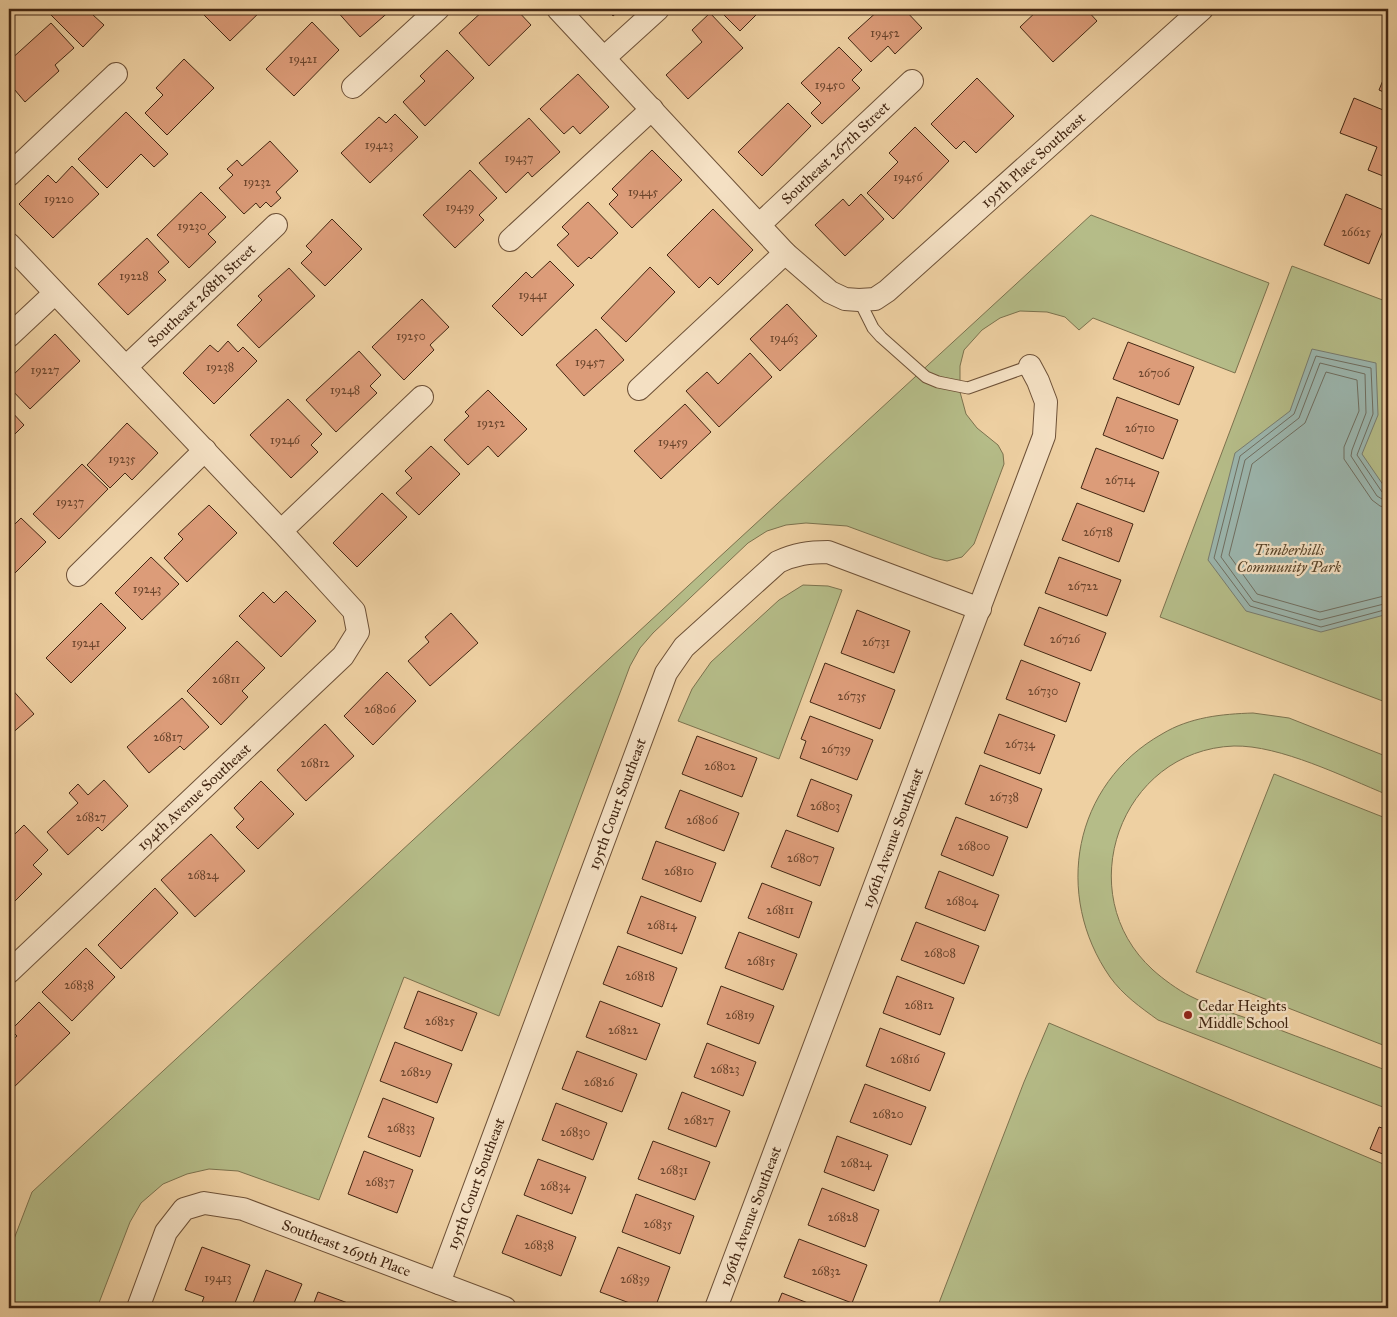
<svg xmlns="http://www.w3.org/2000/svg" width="1397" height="1317" font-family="'IM FELL Great Primer',serif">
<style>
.green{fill:#b5bc88;stroke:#7c724e}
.water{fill:#9bb5ad;stroke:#787c6f}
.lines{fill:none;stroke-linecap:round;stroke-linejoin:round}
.shore{stroke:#6f6e60;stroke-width:1}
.building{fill:#dc9c79;stroke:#432713}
.service-casing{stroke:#6e5137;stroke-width:13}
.minor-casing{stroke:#6e5137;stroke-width:24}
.service{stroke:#f4e0c3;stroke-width:11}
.minor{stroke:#f4e0c3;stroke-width:22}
.poi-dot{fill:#8f2418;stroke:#f4e0c3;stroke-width:2}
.labels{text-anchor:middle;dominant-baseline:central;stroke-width:4.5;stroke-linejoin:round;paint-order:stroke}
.number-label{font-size:12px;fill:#69442c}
.street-label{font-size:15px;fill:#432713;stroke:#f4e0c3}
.park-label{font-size:15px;font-style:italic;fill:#5a452a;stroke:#f4e0c3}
.poi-label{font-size:15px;fill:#432713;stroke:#f4e0c3;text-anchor:start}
</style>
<rect width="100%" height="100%" fill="#eed0a2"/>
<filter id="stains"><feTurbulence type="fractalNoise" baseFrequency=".004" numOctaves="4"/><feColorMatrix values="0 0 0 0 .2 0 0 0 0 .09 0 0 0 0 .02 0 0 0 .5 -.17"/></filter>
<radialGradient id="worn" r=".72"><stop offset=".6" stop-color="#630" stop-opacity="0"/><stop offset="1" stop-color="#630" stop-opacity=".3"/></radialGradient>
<path class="green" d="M1091,215l178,68 -34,90 -142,-55 -14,12 -14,-13 -18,-5 -27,-1 -20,7 -18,12 -18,20 -4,16v26l6,22 11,14 21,17 5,9 1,10 -30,80 -12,13 -15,4 -13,-3 -87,-32 -41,-3 -20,2 -19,6 -19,12 -95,90 -13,15 -10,18 -131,350 -95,-39 -85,223 -81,-29 -29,-2 -22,5 -24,10 -22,19 -11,19 -33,86h-88v-56l23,-60 682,-630z
M1292,266l96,36v401l-228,-86z
M803,585l25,1 14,4 -63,169 -101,-38 14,-32 19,-27 68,-62z
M1253,713l36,5 99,39v38c-44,-18 -108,-50 -154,-49 -114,4 -165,148 -81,224 10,9 25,20 37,26 21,11 51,20 74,28 42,16 83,31 124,47v38l-230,-89c-18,-13 -35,-25 -48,-43 -57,-82 -37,-193 52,-243 28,-17 60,-20 91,-21z
M1274,774l114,45v228l-192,-75z
M1049,1023l339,143v142h-451l87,-226z"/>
<path class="water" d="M1312,349l64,14 2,52 -16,39 26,38v122l-67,18 -75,-21 -38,-51 27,-107 55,-42z"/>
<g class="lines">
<path class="shore" d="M1388,494l-6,-2 -25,-37 16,-41 -2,-46 -55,-12 -22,58 -54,42 -26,102 36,48 71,21 67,-18
M1388,500l-6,-1 -5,-3 -26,-40 1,-6 14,-37 -1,-39 -45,-11 -21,55 -54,42 -24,97 32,44 67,19 68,-17
M1388,508l-8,-2 -8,-6 -28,-41v-12l15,-36 -2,-31 -31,-8 -21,51 -53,41 -23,91 28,39 63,18 68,-17"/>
</g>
<path class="building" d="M50,9h49l-6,6 11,10 -21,22 -36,-36z
M204,9h59l-33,32 -29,-29z
M335,9h57l-32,28z
M485,9h31l15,16 -42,41 -30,-33z
M607,9h14l-8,7z
M718,9h44l-22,22z
M880,9h24l18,19 -27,26 -7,-8 -17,16 -23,-24z
M1039,9h20l1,1 2,-1h24l11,12 -44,41 -33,-35z
M710,13l33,35 -55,51 -22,-24 36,-33 -10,-12z
M312,22l27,28 -45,46 -28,-27z
M51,23l23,25 -19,17 4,6 -34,31 -16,-19v-22z
M839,47l23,23 -10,10 8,8 -38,36 -11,-11 10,-10 -20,-20z
M447,50l27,28 -49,48 -22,-24 22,-21 -5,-5z
M184,59l30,29 -47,47 -22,-22 18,-18 -7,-7z
M1388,68v26l-9,-4z
M578,74l31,33 -29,27 -7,-8 -9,8 -24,-25z
M977,78l37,38 -38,37 -12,-12 -8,8 -25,-25z
M1354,98l34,14v66l-20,-8 9,-23 -37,-14z
M9,100l5,6 -5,5z
M788,103l23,23 -49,50 -24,-24z
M126,112l42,42 -14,13 -13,-13 -34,34 -29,-29z
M395,114l23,23 -48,46 -29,-30 38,-36 7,6z
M529,118l31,34 -28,25 -4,-5 -22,21 -27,-30z
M915,127l34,34 -56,58 -26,-26 31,-31 -9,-9z
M270,141l28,30 -22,21 5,6 -10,9 -5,-5 -6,6 -4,-5 -12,11 -25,-26 14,-13 -6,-6 10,-9 5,6z
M652,150l30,30 -50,48 -23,-24 9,-9 -6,-6z
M72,166l27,28 -46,44 -34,-34 29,-29 8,8z
M470,170l27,28 -18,17 5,5 -29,28 -32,-33z
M201,192l25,25 -18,17 8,8 -27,26 -32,-33z
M861,194l23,25 -39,37 -30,-31 28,-26 6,7z
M1346,194l42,18v7l-19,45 -45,-19z
M588,202l30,31 -27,26 -2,-2 -11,10 -21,-22 12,-11 -7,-7z
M713,209l40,41 -35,35 -8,-8 -11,11 -32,-33z
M332,219l30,30 -37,37 -24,-23 11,-11 -6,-6z
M147,238l22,24 -11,10 8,8 -38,35 -30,-31z
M550,261l24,24 -52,51 -30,-30 34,-34 6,6z
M650,267l25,25 -49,50 -25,-24z
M289,268l26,28 -56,52 -22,-23 25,-25 -4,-4z
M422,299l27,28 -19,18 4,5 -30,30 -32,-33z
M787,304l30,32 -37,35 -30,-32z
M596,329l28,31 -40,36 -28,-31z
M55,334l25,27 -50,48 -21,-22v-8z
M228,341l10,11 5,-5 14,14 -43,43 -31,-31 27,-28 8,7z
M1128,342l66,25 -15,38 -66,-26z
M359,351l22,24 -11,11 7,7 -41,39 -30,-32z
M750,353l22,24 -53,50 -33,-36 21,-19 11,12z
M488,390l39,39 -29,28 -10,-11 -20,19 -24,-25 25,-24 -4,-4z
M1117,397l61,23 -15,39 -60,-24z
M288,399l34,35 -11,11 7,7 -27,26 -41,-43z
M685,404l26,28 -50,47 -27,-28z
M9,409l15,16 -15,15z
M127,423l31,30 -26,27 -7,-7 -15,15 -23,-23z
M431,446l29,28 -41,41 -23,-22 16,-15 -7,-7z
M1096,448l63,24 -15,40 -63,-24z
M82,464l26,25 -49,50 -26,-25z
M382,493l25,24 -50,50 -24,-24z
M1077,503l56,21 -14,38 -57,-22z
M209,505l28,28 -50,49 -23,-24 19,-19 -5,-5z
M21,518l25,24 -37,37v-49z
M151,557l28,27 -37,36 -27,-27z
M1059,557l62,23 -14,36 -62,-23z
M286,591l30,30 -35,36 -42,-41 24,-24 11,11z
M101,603l25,25 -55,55 -25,-25z
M1039,607l67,26 -15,38 -67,-26z
M857,610l53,21 -16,42 -53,-20z
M451,613l27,30 -48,43 -22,-25 21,-19 -4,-5z
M237,641l28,27 -23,23 6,6 -27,28 -34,-34z
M1021,660l59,23 -14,39 -60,-23z
M825,663l70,27 -15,39 -70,-27z
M387,672l29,29 -43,44 -29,-29z
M9,686l25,28 -25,22z
M182,698l27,29 -25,23 -4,-4 -31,27 -22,-26z
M999,714l56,21 -15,39 -56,-21z
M810,716l63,24 -16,40 -57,-22 6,-17 -5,-2z
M325,724l29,32 -48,45 -29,-31z
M697,736l60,22 -15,39 -60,-23z
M980,765l62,24 -15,39 -62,-24z
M811,779l41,16 -14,37 -41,-16z
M104,780l24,26 -26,25 -4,-4 -30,28 -21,-23 31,-29 -9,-10 9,-9 10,11z
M261,781l33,33 -36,35 -22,-22 8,-8 -10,-11z
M680,790l59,23 -15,38 -59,-23z
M956,817l52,20 -15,39 -52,-21z
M24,825l24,25 -15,15 9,9 -29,29 -4,-4v-59z
M786,830l48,18 -14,38 -49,-19z
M211,834l34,37 -50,46 -34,-37z
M656,841l60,22 -15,39 -59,-23z
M939,871l60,24 -14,36 -60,-23z
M762,883l50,19 -13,36 -51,-20z
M155,888l23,25 -57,56 -23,-24z
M641,896l55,21 -14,37 -55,-21z
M916,922l63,24 -15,38 -63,-24z
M739,932l58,22 -14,36 -58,-22z
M618,946l59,22 -15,39 -59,-23z
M86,948l29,29 -43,44 -30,-29z
M897,976l57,22 -14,37 -57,-22z
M721,986l53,20 -15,38 -52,-20z
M418,991l59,22 -15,38 -58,-23z
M600,1001l60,23 -14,36 -60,-23z
M39,1002l31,31 -58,56 -3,-3v-43l8,-7 -6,-6z
M880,1028l65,25 -15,38 -64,-25z
M395,1042l57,22 -15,39 -57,-22z
M707,1043l49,19 -13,34 -49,-19z
M577,1051l60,23 -15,38 -60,-23z
M865,1084l61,23 -15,38 -61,-23z
M682,1092l48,19 -14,36 -48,-18z
M383,1098l51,20 -14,39 -52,-20z
M556,1103l51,20 -14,37 -51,-20z
M1379,1127l9,3v26l-18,-7z
M837,1136l51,19 -14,36 -50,-19z
M653,1141l57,21 -15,38 -57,-21z
M364,1151l49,19 -16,43 -49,-19z
M538,1159l48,18 -14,37 -48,-19z
M822,1188l57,22 -14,37 -57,-22z
M636,1194l58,22 -14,38 -58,-22z
M517,1215l59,22 -15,39 -59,-23z
M799,1239l68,26 -15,38 -68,-26z
M202,1247l48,18 -17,43h-33l4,-11 -19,-7z
M618,1247l52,20 -15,41h-12l-43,-16z
M266,1270l36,14 -10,24h-41z
M318,1292l38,14v2h-44z
M782,1293l39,15h-45z"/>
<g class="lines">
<defs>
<path id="service" d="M859,300l14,28 8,9 45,40 12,5 30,6 62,-22"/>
<g id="minor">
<path id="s1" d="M558,9l227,244 45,39 15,7 14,1 16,-1 12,-8 315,-282"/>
<path d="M604,58l54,-49"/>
<path d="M353,87l85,-78"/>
<path d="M9,175l107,-101"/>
<path id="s2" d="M759,225l153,-144"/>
<path d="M510,240l142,-131"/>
<path d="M9,244l272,287 73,80 4,21 -15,24 -334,316"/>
<path d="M9,336l46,-43"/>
<path id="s3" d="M126,367l150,-142"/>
<path d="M639,389l146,-136"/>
<path d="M281,531l141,-134"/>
<path d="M78,575l127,-125"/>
<path id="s4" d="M439,1283l227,-610 18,-26 94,-85c17,-8 31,-10 50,-10l152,57"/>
<path id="s5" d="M138,1308l28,-76 18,-23 20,-6 39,6 262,99"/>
<path id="s6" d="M716,1308l328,-872 2,-34 -8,-21 -8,-15"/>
</g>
</defs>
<use href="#service" class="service-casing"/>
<use href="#minor" class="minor-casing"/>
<use href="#service" class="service"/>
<use href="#minor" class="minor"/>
</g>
<circle class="poi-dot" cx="1188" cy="1015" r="5"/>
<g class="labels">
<g class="number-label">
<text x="885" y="33">19452</text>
<text x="303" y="59">19421</text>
<text x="830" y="85">19450</text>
<text x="379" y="145">19423</text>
<text x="519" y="158">19437</text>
<text x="908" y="177">19456</text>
<text x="257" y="182">19232</text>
<text x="643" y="192">19445</text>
<text x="59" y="199">19220</text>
<text x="460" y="207">19439</text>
<text x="192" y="226">19230</text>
<text x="1356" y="232">26625</text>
<text x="134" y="276">19228</text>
<text x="533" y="295">19441</text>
<text x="411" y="336">19250</text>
<text x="784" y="338">19463</text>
<text x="590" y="362">19457</text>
<text x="220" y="367">19238</text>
<text x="45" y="370">19227</text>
<text x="1154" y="373">26706</text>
<text x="345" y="390">19248</text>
<text x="491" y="423">19252</text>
<text x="1140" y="428">26710</text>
<text x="285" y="440">19246</text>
<text x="673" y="442">19459</text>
<text x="122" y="459">19235</text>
<text x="1120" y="480">26714</text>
<text x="70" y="502">19237</text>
<text x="1098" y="532">26718</text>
<text x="1083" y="586">26722</text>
<text x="147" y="589">19243</text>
<text x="1065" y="639">26726</text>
<text x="876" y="642">26731</text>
<text x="86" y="643">19241</text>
<text x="226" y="679">26811</text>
<text x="1043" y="691">26730</text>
<text x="852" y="696">26735</text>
<text x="380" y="709">26806</text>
<text x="168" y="737">26817</text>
<text x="1020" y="744">26734</text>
<text x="836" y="749">26739</text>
<text x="315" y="763">26812</text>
<text x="720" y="766">26802</text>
<text x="1004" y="797">26738</text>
<text x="825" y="806">26803</text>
<text x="91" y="817">26827</text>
<text x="702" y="820">26806</text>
<text x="974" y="846">26800</text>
<text x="803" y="858">26807</text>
<text x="679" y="871">26810</text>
<text x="203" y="875">26824</text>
<text x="962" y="901">26804</text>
<text x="780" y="910">26811</text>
<text x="662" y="925">26814</text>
<text x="940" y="953">26808</text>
<text x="761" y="961">26815</text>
<text x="640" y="976">26818</text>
<text x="79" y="985">26838</text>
<text x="919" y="1005">26812</text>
<text x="740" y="1015">26819</text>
<text x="440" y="1021">26825</text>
<text x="623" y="1030">26822</text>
<text x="905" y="1059">26816</text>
<text x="725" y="1069">26823</text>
<text x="416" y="1072">26829</text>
<text x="599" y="1082">26826</text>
<text x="888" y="1114">26820</text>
<text x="699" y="1120">26827</text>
<text x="401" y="1128">26833</text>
<text x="575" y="1132">26830</text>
<text x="856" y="1163">26824</text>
<text x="674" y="1170">26831</text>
<text x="380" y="1182">26837</text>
<text x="555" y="1186">26834</text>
<text x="843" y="1217">26828</text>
<text x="658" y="1224">26835</text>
<text x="539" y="1245">26838</text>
<text x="826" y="1271">26832</text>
<text x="218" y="1278">19413</text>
<text x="635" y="1279">26839</text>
</g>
<g class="street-label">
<text stroke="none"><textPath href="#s2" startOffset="105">Southeast 267th Street</textPath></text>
<text stroke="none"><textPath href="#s1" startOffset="650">195th Place Southeast</textPath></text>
<text stroke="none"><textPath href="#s3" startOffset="104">Southeast 268th Street</textPath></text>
<text transform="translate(194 797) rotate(-43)">194th Avenue Southeast</text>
<text stroke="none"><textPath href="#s4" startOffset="511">195th Court Southeast</textPath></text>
<text stroke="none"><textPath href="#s6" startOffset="502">196th Avenue Southeast</textPath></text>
<text stroke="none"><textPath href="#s4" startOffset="106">195th Court Southeast</textPath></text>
<text stroke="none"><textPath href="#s6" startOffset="98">196th Avenue Southeast</textPath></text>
<text stroke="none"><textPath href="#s5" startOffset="281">Southeast 269th Place</textPath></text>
</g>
<g class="park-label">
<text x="1289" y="550">Timberhills<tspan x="1289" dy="17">Community Park</tspan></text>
</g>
<g class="poi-label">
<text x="1198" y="1006">Cedar Heights<tspan x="1198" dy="17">Middle School</tspan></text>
</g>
</g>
<rect width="1397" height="1317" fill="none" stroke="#eed0a2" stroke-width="30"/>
<rect x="10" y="10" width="1377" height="1297" fill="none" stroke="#432713" stroke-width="2.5"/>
<rect x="15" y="15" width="1367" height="1287" fill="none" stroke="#432713"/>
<rect width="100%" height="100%" filter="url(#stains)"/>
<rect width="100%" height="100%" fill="url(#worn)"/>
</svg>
